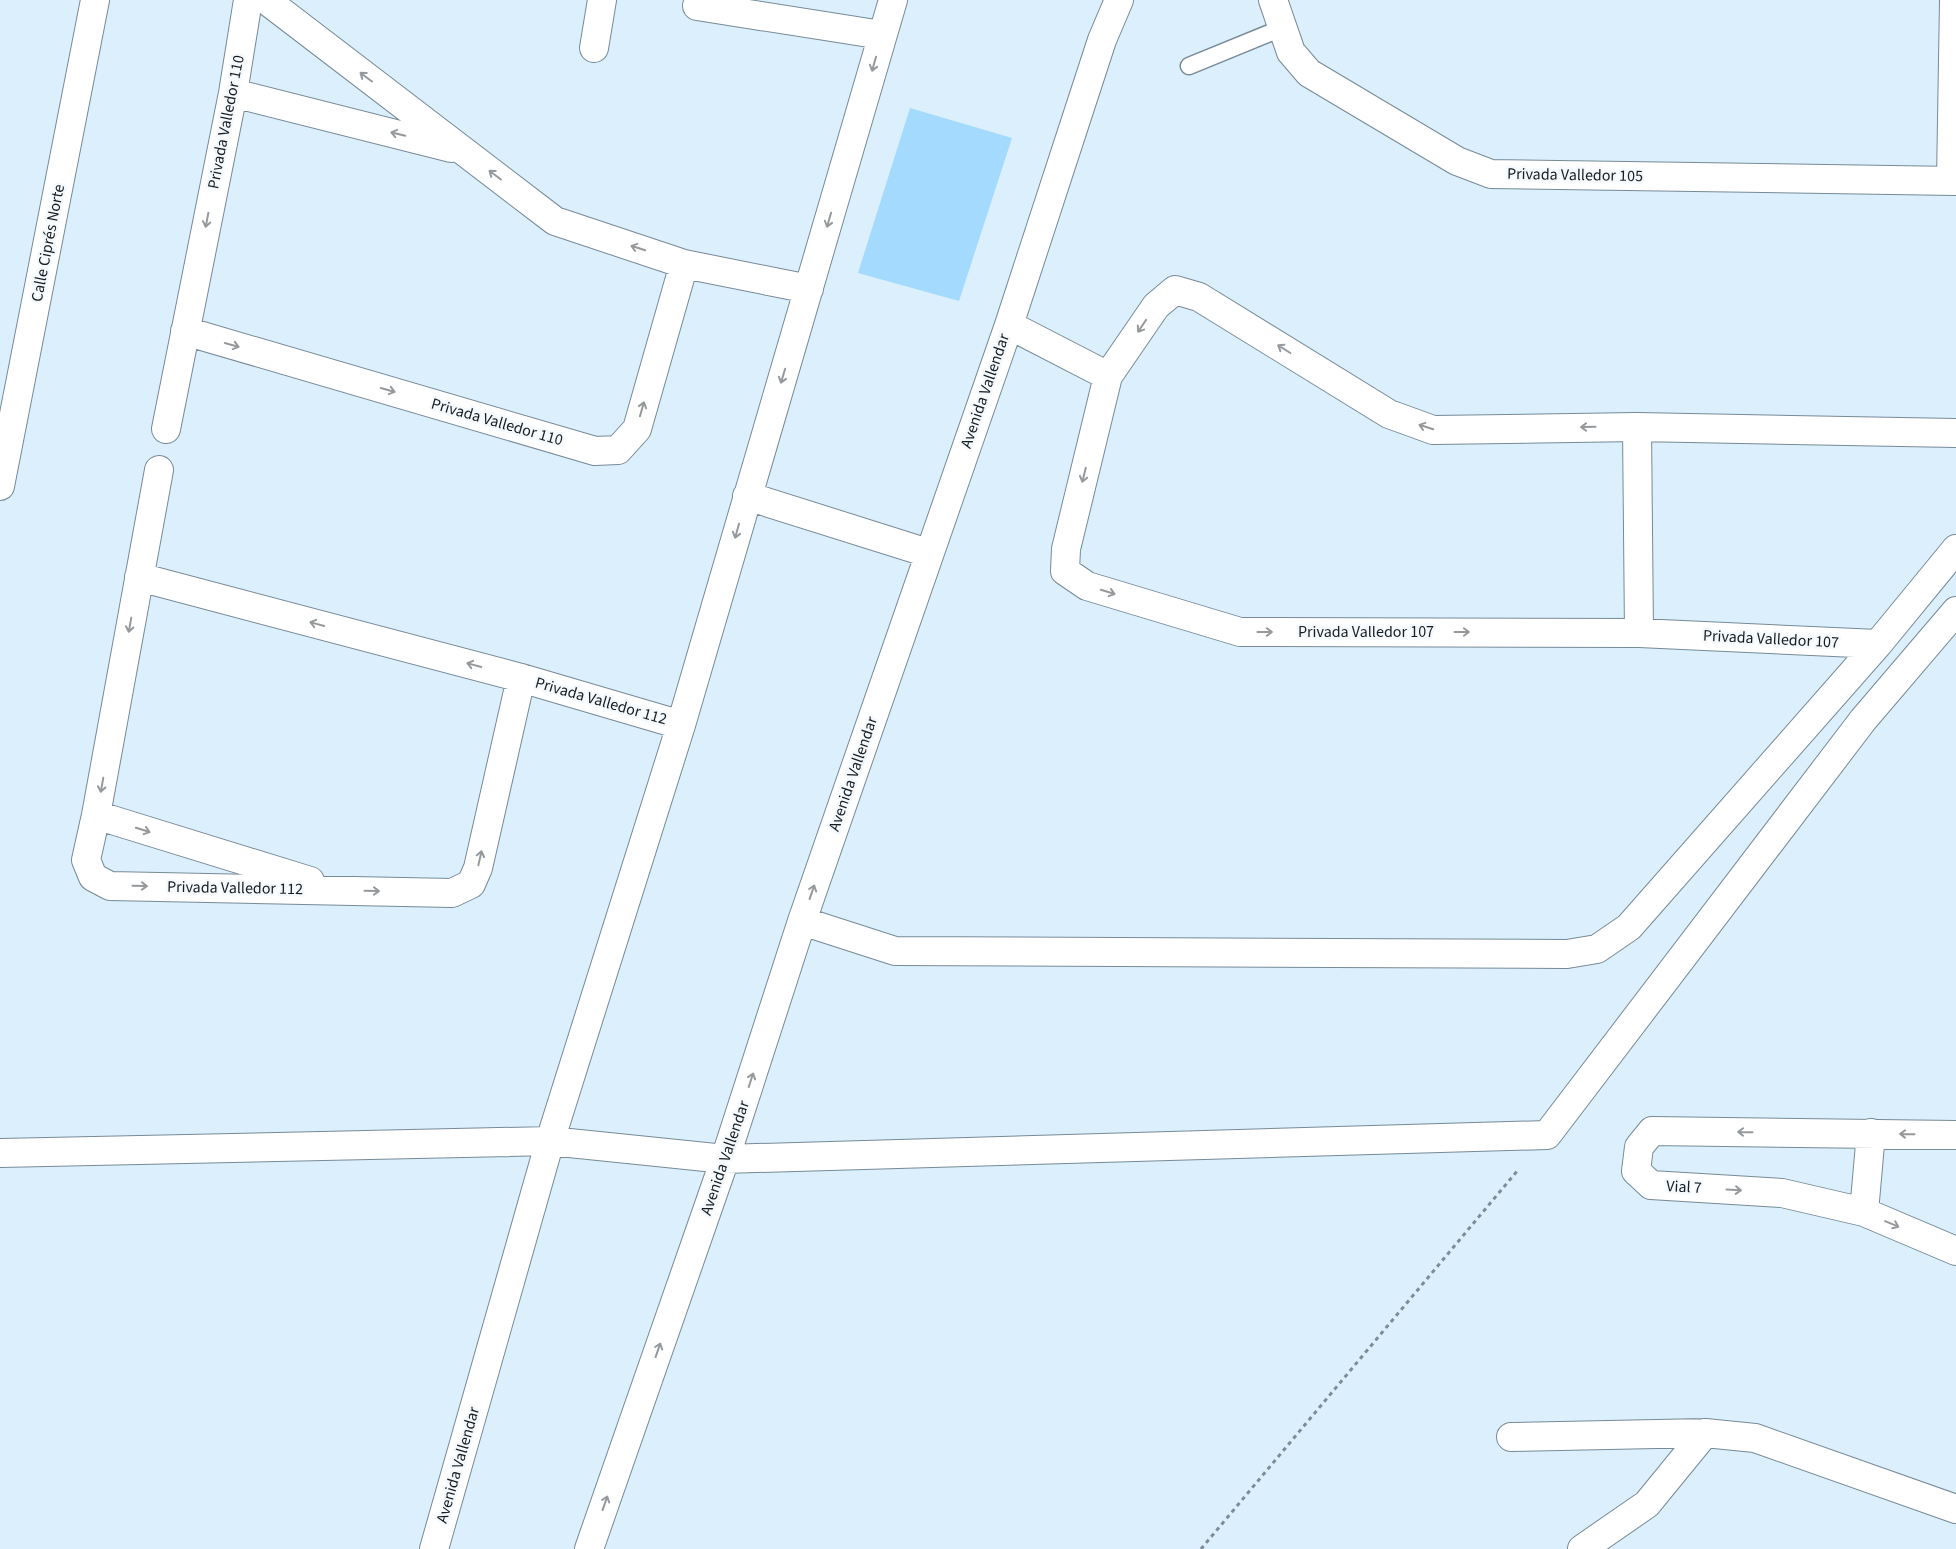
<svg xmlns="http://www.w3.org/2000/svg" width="1956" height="1549" font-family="'Source Sans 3',sans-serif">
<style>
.green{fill:#a3dafe}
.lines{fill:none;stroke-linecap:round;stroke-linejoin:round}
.service-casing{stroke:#778a96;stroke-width:19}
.minor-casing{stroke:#778a96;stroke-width:30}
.path{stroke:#7e8c96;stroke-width:3;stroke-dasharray:4 4;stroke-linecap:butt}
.service{stroke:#fff;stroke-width:16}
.minor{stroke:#fff;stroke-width:28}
.oneway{stroke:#96999c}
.labels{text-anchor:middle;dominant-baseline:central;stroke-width:5;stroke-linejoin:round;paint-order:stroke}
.street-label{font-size:16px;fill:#161d22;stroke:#f5f9fc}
</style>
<rect width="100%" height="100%" fill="#dbeffd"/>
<path class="green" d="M910,108l102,30 -53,163 -101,-28z"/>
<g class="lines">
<defs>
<path id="service" d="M1189,66l93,-38"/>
<path id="minor" d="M266,0l289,221 129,43 125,25
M1273,0l18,52 18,21 148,88 34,13 465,7
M697,6l185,29
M594,48l8,-48
M233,93l218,55
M1951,181l3,-181
M1009,325l99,51
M185,331l410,120 23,-1 19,-21 47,-165
M1637,427l2,206
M166,429l67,-336 15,-93
M159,470l-63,345 -10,45 7,17 17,9 342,7 19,-9 7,-16 43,-190
M0,486l95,-486
M747,496l181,57
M139,577l382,101 160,47
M1878,644l-239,-11 -399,-1 -153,-46 -22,-15 1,-22 42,-173 48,-70 19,-16 24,7 190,117 44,16 204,-3 319,6
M96,815l214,66
M802,921l93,30 672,3 30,-5 32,-22 249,-283 78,-95
M1956,1135l-304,-4 -13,16 -3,24 15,14 131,8 82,19 92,39
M0,1153l550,-12 175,18 822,-24 316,-415 93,-109
M1864,1212l7,-79
M1511,1437l194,-4 50,5 201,71
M434,1549l116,-408 131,-416 212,-725
M589,1549l136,-390 77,-238 207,-596 93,-285 17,-40
M1582,1549l65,-45 58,-71"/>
</defs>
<use href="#service" class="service-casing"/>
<use href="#minor" class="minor-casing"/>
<path class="path" d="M1201,1549l317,-379"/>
<use href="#service" class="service"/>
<use href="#minor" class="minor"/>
</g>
<defs><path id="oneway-shaft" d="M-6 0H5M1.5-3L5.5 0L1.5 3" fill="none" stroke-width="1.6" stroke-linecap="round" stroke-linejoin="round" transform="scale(1.25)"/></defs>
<g class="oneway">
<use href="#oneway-shaft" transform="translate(874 64) rotate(106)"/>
<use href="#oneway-shaft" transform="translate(366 77) rotate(-143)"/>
<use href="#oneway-shaft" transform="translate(398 134) rotate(-166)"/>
<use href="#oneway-shaft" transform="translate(495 175) rotate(-143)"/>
<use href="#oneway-shaft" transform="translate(207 220) rotate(101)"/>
<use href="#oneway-shaft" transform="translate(829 220) rotate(106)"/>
<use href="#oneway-shaft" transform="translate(638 248) rotate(-162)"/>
<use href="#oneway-shaft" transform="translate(1142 326) rotate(124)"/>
<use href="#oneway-shaft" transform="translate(232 345) rotate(16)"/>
<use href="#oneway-shaft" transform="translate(1284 349) rotate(-148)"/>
<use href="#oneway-shaft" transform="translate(783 376) rotate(107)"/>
<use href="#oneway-shaft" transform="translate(388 390) rotate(16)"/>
<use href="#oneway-shaft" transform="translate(642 409) rotate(-74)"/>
<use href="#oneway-shaft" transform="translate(1426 427) rotate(-162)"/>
<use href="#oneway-shaft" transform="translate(1588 427) rotate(179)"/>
<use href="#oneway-shaft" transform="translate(1084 475) rotate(104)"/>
<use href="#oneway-shaft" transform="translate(737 531) rotate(106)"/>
<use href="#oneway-shaft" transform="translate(1108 592) rotate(17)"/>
<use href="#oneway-shaft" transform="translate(317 624) rotate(-165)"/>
<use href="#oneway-shaft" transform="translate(130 625) rotate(100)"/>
<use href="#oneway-shaft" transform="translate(1265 632)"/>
<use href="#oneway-shaft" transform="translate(1462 632)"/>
<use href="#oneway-shaft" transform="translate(474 665) rotate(-165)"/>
<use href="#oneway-shaft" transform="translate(102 785) rotate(100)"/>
<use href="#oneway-shaft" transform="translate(143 830) rotate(17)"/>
<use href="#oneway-shaft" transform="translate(480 858) rotate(-77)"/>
<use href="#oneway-shaft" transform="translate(140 886) rotate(1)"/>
<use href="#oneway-shaft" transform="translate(372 891) rotate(1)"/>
<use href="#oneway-shaft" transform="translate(812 892) rotate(-71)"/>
<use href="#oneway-shaft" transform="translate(751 1080) rotate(-72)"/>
<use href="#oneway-shaft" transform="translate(1745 1132) rotate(-179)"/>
<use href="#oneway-shaft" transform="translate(1907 1134) rotate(-179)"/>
<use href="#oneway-shaft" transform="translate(1734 1190) rotate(3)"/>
<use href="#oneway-shaft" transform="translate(1892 1224) rotate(23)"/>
<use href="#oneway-shaft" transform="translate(658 1350) rotate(-71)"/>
<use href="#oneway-shaft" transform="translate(605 1503) rotate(-71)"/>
</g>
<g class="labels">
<g class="street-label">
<text transform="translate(226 122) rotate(-79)">Privada Valledor 110</text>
<text transform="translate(1575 175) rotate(1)">Privada Valledor 105</text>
<text transform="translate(48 243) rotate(-79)">Calle Ciprés Norte</text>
<text transform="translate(985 391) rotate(-71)">Avenida Vallendar</text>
<text transform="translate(497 422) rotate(16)">Privada Valledor 110</text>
<text x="1366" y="632">Privada Valledor 107</text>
<text transform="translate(1771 639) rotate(3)">Privada Valledor 107</text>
<text transform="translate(601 701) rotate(16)">Privada Valledor 112</text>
<text transform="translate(853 774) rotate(-71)">Avenida Vallendar</text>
<text transform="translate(235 888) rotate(1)">Privada Valledor 112</text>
<text transform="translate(725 1158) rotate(-71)">Avenida Vallendar</text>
<text transform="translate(1684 1187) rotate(3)">Vial 7</text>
<text transform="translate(458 1465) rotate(-74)">Avenida Vallendar</text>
</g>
</g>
</svg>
